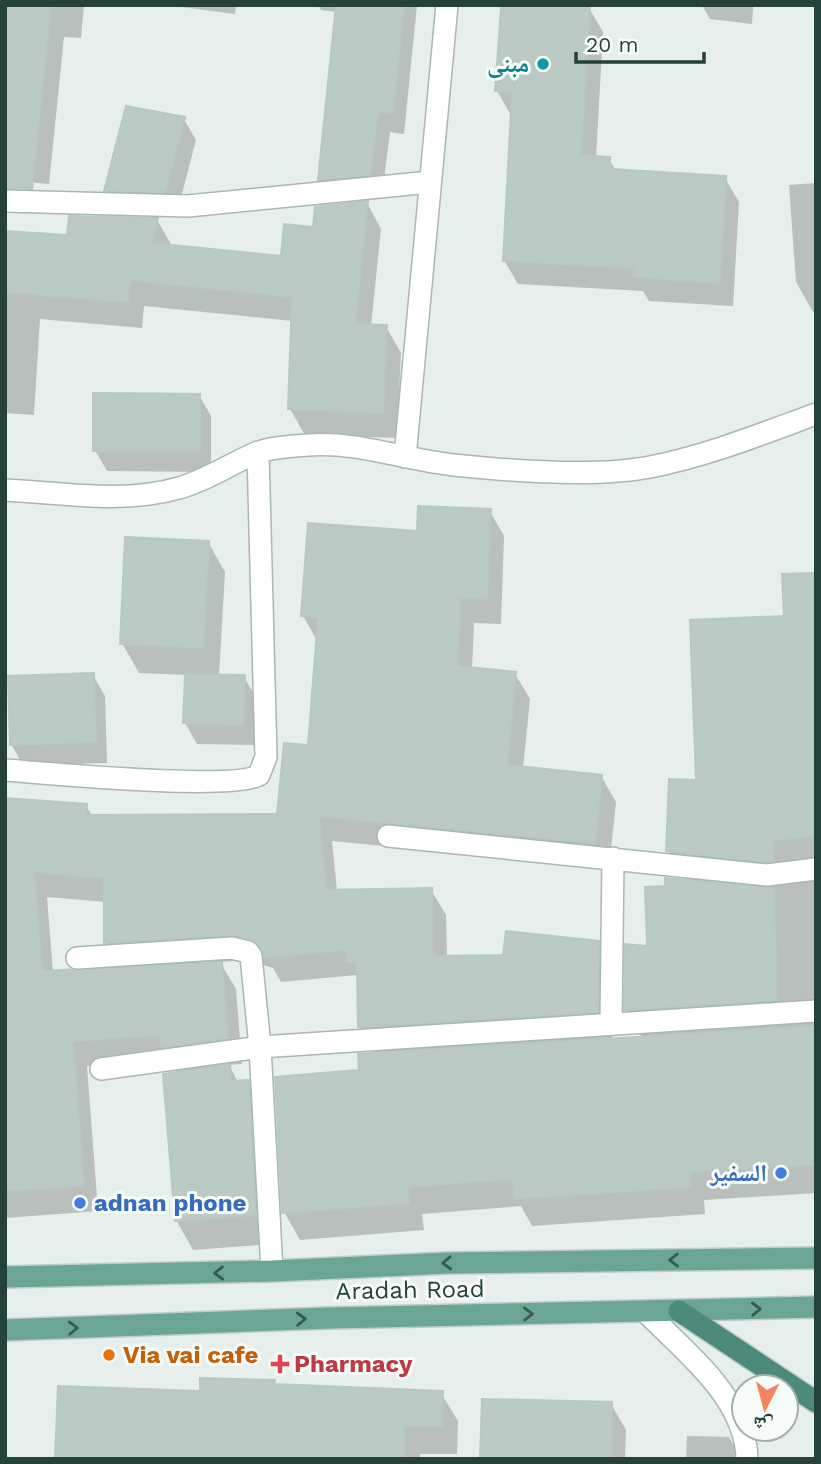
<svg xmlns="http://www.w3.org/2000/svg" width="821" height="1464" font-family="'Work Sans','Noto Naskh Arabic',sans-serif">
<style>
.shadow{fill:#0003;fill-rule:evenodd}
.building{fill:#bbcac4;stroke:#b8c9c2;stroke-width:2}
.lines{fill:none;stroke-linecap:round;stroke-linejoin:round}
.minor-casing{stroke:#a8b8b2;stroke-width:24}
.primary-casing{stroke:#c2cac8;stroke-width:24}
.trunk-casing{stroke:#c2cac8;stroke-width:24}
.minor{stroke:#fff;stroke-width:21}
.primary{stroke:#6aa596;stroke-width:21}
.trunk{stroke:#4c8a7c;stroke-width:21}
.oneway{stroke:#365b51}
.culture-dot{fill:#0f9aa8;stroke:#f7fbf9;stroke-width:2.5}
.shop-dot{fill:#3f7fe0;stroke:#f7fbf9;stroke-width:2.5}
.food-dot{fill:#e8710a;stroke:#f7fbf9;stroke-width:2.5}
.health-dot{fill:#e0444e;stroke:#f7fbf9;stroke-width:2.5}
.labels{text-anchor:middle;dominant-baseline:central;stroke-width:6;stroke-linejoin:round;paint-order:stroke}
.culture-label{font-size:24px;font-weight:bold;fill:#0d838f;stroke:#f7fbf9;text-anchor:end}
.shop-label{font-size:24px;font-weight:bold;fill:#366cbe;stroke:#f7fbf9;text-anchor:end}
.street-label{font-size:24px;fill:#24423a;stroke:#f7fbf9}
.food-label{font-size:24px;font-weight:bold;fill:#c56008;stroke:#f7fbf9;text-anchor:start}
.health-label{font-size:24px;font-weight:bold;fill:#be3a42;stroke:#f7fbf9;text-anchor:start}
</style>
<rect width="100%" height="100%" fill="#e6efeb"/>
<path class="shadow" d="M5,5h79l-3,33 -17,-1 -15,147 -44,-4z
M166,5h70l-1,9z
M318,5h99l-13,129 -14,-2 -8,63 -50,5 -12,-20 17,-168 -16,-2z
M702,5h108l-57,2 -1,17 -42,-5z
M589,8l14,24 -7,126 13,1 7,12 109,7 14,24 -6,104 -84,-5 -6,-10 -125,-7 -14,-24 7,-145 -14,-24z
M184,119l12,21 -19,73 -59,-2 -12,-21z
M816,183v128l-3,1 -17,-30 -7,-97z
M367,203l14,26 -10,97 15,1 15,26 -4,85 -92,-3 -15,-26 3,-88 -149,-15 -2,22 -102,-9 -6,96 -29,-2v-180l64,4 88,-17 15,26 110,12 32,-29z
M199,395l12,21v56l-104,-1 -12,-21z
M489,510l15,26 -3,88 -27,-1 -2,46 43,5 15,25 -7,70 78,7 15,26 -7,66 -277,-27 5,50 94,-1 15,25 1,43 58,-2 93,-13 15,26 -1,70 30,-2 -16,-27 41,-122 19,-6 -18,-31 30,-69 88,-165 30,-43v619l-112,7 1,14 -173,12 -11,-20 -99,8 2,16 -124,10 -16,-28 76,-140 16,-18 -16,-27 -3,-52 -76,7 -8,-14 -26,-8 -27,2 16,27 6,75 -13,1 9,17 10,-1 17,30 7,133 -79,6 -17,-30 2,-147 -8,-13 -83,6 11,145 -93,7v-418l81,6 6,10h187l31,-69 8,-105 -15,-26 115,-83zM47,897l59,5v41l15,26 -68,4z
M208,542l17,30 -6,104 25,1 12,21 -2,47 -57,-1 -12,-21 2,-48 -48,-2 -17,-30z
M93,675l12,21 2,67 -84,2 -12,-21z
M274,1381l2,5 165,7 17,28 -1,33h-37v5h-364l145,-66z
M611,1404l15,26 -1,29h-143z
M687,1436l42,1 12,22h-55z"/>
<path class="building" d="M5,5h46l-19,184 -27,-1z
M336,5h68l-11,108 -15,-1 -8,63 -52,5z
M590,7l-9,148 29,2v12l116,7 -6,107 -87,-6 1,-9 -131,-7 9,-169 -17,-1 6,-83z
M126,106l59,11 -20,75 -61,-1z
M368,201l-13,123 32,1 -4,88 -95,-4 4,-112 -162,-17 -2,22 -123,-10v-61l62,4 2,-19 89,2 -6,25 129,13 3,-32 29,3 2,-20z
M93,393l107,1v57h-107z
M418,506l73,3 -4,90 -27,-1 -2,68 58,6 -9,93 95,10 -7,68 -276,-27 7,74 106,-2 1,68 70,-1 3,-24 93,10 -1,71 -240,15 -1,-65h-10v-12l-83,7 -6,-13 -26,-9 -128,8v-65l-70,-6 8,99 180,-9 6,76 -67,10 -1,-13 -87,6 11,145 -79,5v-393l82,6 -1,11 191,-1 7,-71 24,2 10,-127 -17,-2 7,-93 109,8z
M125,537l84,4 -6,107 -83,-4z
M816,573v263l-43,4v21l-6,1 -101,-11 3,-72 27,1 -6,-160 94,-4 -2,-42z
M94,673l2,69 -86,3 -2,-69z
M185,674l60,1 -2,50 -60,-2z
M665,878l109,9 3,113 -153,10 1,-66 22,2 -2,-59 20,-1z
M816,1026v139l-126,7 1,15 -177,12 -1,-20 -105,8 1,16 -127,10 -7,-136 84,-7 -1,-16z
M230,1064l1,17 18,-1 7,135 -81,6 -12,-147z
M200,1378l75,2 -1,4 169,7 -1,35h-38v33h-349l3,-73 142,5z
M482,1399l130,3 -1,57h-131z"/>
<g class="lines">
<defs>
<path id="minor" d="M5,201l183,5 242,-24
M405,457l42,-452
M5,490c57,3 118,14 174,-2 28,-8 51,-24 77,-35 15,-6 36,-7 52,-8 50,-4 97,15 146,20 57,6 140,13 196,2 57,-11 111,-33 166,-53
M5,770c41,3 229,21 254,5l7,-18 -8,-305
M388,836l379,39 49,-6
M77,958l155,-10 16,4 3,4 9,91 12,224
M611,1024l2,-166
M101,1069l159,-22 556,-36
M646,1312c39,40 100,86 101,147"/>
<path id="primary" d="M5,1277l267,-6 177,-8 367,-5
M5,1330l325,-12 486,-11"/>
<path id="trunk" d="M679,1311l137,91"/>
</defs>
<use href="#minor" class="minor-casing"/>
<use href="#primary" class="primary-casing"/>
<use href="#trunk" class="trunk-casing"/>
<use href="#minor" class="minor"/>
<use href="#primary" class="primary"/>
<use href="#trunk" class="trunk"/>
</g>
<defs><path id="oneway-chevron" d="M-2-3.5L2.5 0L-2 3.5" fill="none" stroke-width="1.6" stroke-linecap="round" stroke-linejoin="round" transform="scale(1.75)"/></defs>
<g class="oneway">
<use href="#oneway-chevron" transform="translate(674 1260) rotate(179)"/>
<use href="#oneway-chevron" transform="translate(447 1263) rotate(178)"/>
<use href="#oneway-chevron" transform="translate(219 1273) rotate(179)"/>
<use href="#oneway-chevron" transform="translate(756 1309) rotate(-2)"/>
<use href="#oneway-chevron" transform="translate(528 1314) rotate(-1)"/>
<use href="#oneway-chevron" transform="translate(301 1319) rotate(-2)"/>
<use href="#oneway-chevron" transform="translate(73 1328) rotate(-2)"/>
</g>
<circle class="culture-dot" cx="543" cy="64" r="7"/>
<g class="shop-dot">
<circle cx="781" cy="1173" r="7"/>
<circle cx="80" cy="1203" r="7"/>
</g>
<circle class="food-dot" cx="109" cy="1355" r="7"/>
<path class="health-dot" d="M276.5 1353.5h7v7h7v7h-7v7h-7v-7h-7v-7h7z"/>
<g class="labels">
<g class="culture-label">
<text x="529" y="64">مبنى</text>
</g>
<g class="shop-label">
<text x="767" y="1173">السفير</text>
<text x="94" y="1203" text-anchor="start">adnan phone</text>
</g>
<g class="street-label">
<text transform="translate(410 1290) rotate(-1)">Aradah Road</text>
</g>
<g class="food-label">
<text x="123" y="1355">Via vai cafe</text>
</g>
<g class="health-label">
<text x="294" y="1364">Pharmacy</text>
</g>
</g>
<rect width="821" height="1464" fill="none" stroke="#24423a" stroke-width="14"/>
<g transform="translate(765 1408) rotate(186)"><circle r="33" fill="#f7fbf9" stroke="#a3b1ad" stroke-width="2"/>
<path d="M0-5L12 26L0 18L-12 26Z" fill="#f4845f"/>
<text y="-10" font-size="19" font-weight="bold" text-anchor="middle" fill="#24423a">ش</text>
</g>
<path d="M576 52v10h128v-10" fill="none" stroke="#24423a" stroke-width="3.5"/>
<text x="586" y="52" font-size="21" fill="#24423a" stroke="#f7fbf9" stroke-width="5" paint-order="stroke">20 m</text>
</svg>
